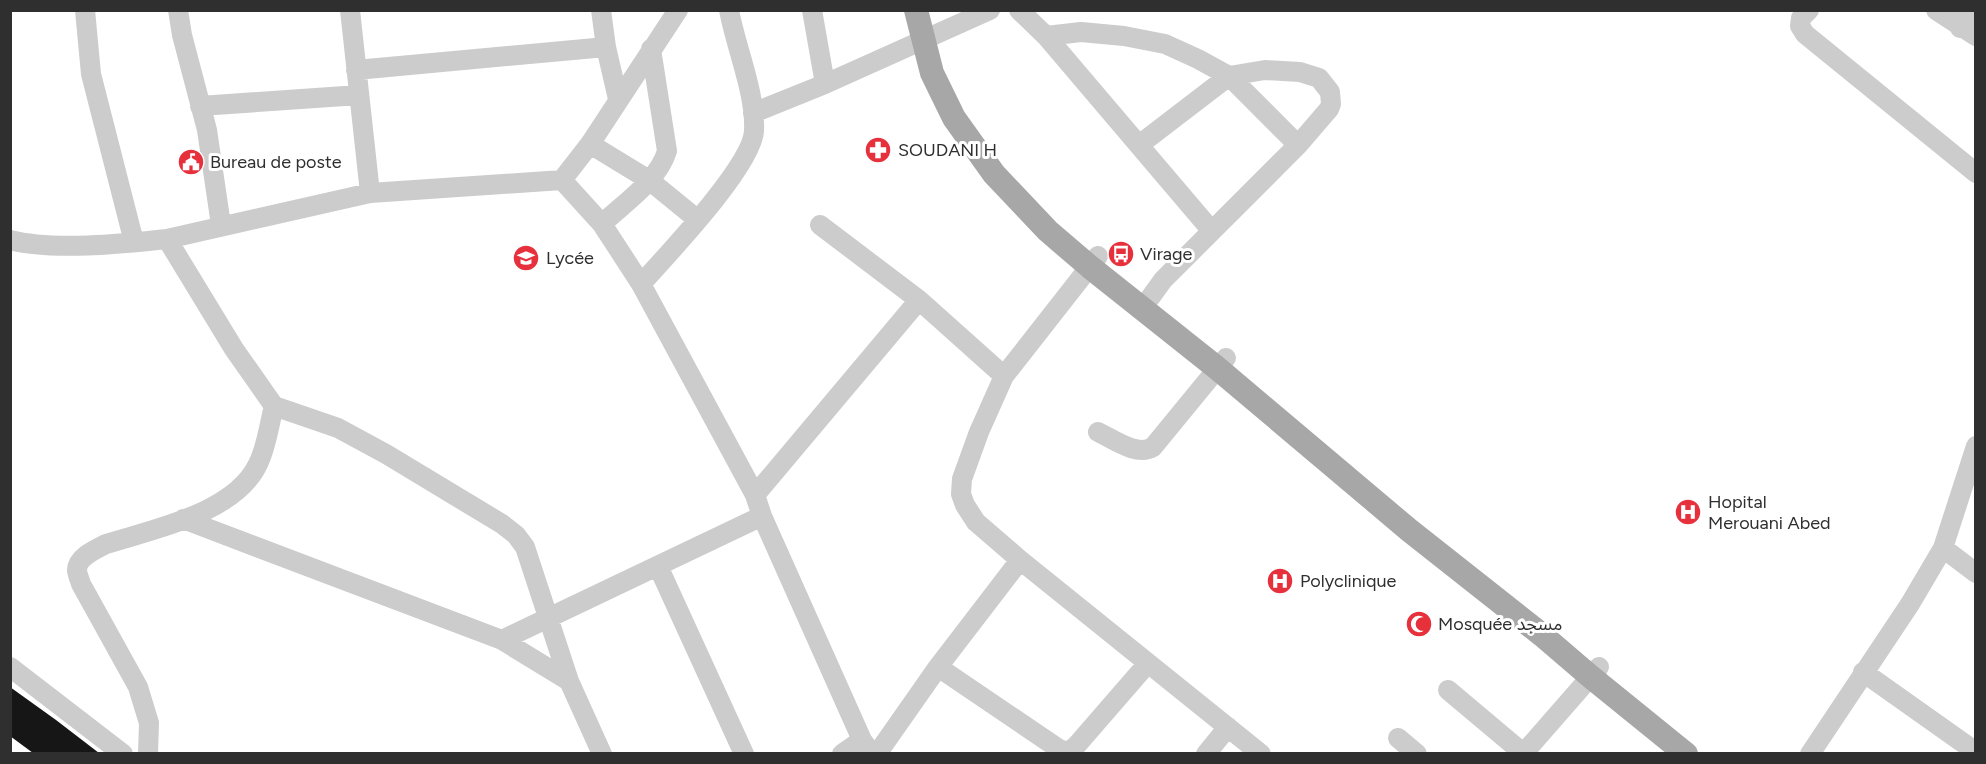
<svg xmlns="http://www.w3.org/2000/svg" width="1986" height="764" font-family="Figtree,'Noto Sans Arabic',sans-serif">
<style>
.building{fill:#161616}
.lines{fill:none;stroke-linecap:round;stroke-linejoin:round}
.minor{stroke:#ccc;stroke-width:20}
.major{stroke:#a7a7a7;stroke-width:24}
.labels{text-anchor:middle;dominant-baseline:central;stroke-width:6;stroke-linejoin:round;paint-order:stroke}
.poi-label{font-size:18px;fill:#2f2f2f;stroke:#fff;text-anchor:start}
</style>
<rect width="100%" height="100%" fill="#fff"/>
<path class="building" d="M10,687l46,33 43,33h-66l-23,-17z"/>
<g class="lines">
<path class="minor" d="M85,10l6,64 43,168
M178,10l4,25 25,95 14,95
M350,10l20,183
M601,10l5,37 12,52
M812,10l13,74
M1019,10l27,26 165,194
M1809,10l-8,8 -1,8 5,8 171,139
M1936,10l40,26
M1960,28l11,-18
M1046,36l35,-4 43,4 41,8 33,15 31,17 69,69
M356,70l250,-23
M200,106l159,-11
M753,113l72,-29 165,-74
M590,144l59,36 49,40
M1139,145l90,-69 36,-6 35,2 19,6 11,14 1,12 -2,5 -31,36 -135,135 -13,18
M562,180l40,44 39,60 114,211 7,21 100,224 10,14
M602,224c22,-21 56,-43 65,-73l-16,-102
M820,225l99,75
M10,240c43,11 112,4 157,-1
M1098,256l-94,120 -25,56 -17,47 -1,15 4,11 11,17 44,38 241,194
M641,284c26,-29 111,-118 113,-153 2,-37 -18,-83 -25,-121
M274,406l64,22 48,26 116,70 14,11 9,12 44,134 33,73
M1098,432c15,7 39,25 55,15l73,-89
M755,495l164,-195 85,76
M183,519l319,121 260,-124
M1943,548l33,25
M658,566l86,188
M502,640l67,41
M10,667l113,87
M938,667l121,82c8,3 11,2 17,-3l72,-83
M1863,672l113,80
M1448,690l75,63
M1398,738l19,16
M148,754l1,-31 -11,-36 -57,-103c-1,-4 -4,-10 -4,-14 0,-13 19,-21 29,-26 48,-15 129,-31 152,-80 9,-18 11,-39 16,-58l-40,-57 -67,-110 203,-46 192,-13 28,-36 88,-134
M842,754l20,-14
M877,754l61,-87 82,-107
M1206,754l22,-27
M1523,754l76,-87
M1810,754l100,-150 33,-56 33,-102"/>
<path class="major" d="M916,10l16,63 22,45 40,56 54,57 42,36 127,101 192,162 133,105 49,42 95,77"/>
</g>
<defs>
<symbol id="pharmacy-disc" viewBox="-11 -11 22 22"><circle r="9.5" fill="#e6313d" stroke="#fff"/><path d="M-2-6h4v4h4v4h-4v4h-4v-4h-4v-4h4Z" fill="#fff"/></symbol>
<symbol id="civic-disc" viewBox="-11 -11 22 22"><circle r="9.5" fill="#e6313d" stroke="#fff"/><path d="M-.6-6.5H3V-4.5H.6V-3L4-1V1h2V6H-6V1h2V-1L-.6-3ZM-1.2 2.5V6h2.4V2.5Z" fill="#fff"/></symbol>
<symbol id="bus-disc" viewBox="-11 -11 22 22"><circle r="9.5" fill="#e6313d" stroke="#fff"/><path d="M-5-6H5V4H4V6H2V4H-2V6H-4V4H-5ZM-3.5-4V0h7V-4ZM-3.5 1.2v1.5H-2V1.2ZM2 1.2v1.5H3.5V1.2Z" fill="#fff"/></symbol>
<symbol id="school-disc" viewBox="-11 -11 22 22"><circle r="9.5" fill="#e6313d" stroke="#fff"/><path d="M0-5L7-2L0 1L-7-2ZM-4 1L0 2.5L4 1V4Q0 6-4 4Z" fill="#fff"/></symbol>
<symbol id="hospital-disc" viewBox="-11 -11 22 22"><circle r="9.5" fill="#e6313d" stroke="#fff"/><path d="M-5-5h3v3.5h4V-5h3V5h-3V1.5h-4V5h-3Z" fill="#fff"/></symbol>
<symbol id="mosque-disc" viewBox="-11 -11 22 22"><circle r="9.5" fill="#e6313d" stroke="#fff"/><path d="M3.5-4.9A6 6 0 1 0 3.5 4.9A5 5 0 1 1 3.5-4.9Z" fill="#fff"/></symbol>
</defs>
<g fill-rule="evenodd">
<use href="#pharmacy-disc" x="863" y="135" width="30" height="30"/>
<use href="#civic-disc" x="176" y="147" width="30" height="30"/>
<use href="#bus-disc" x="1106" y="239" width="30" height="30"/>
<use href="#school-disc" x="511" y="243" width="30" height="30"/>
<use href="#hospital-disc" x="1673" y="497" width="30" height="30"/>
<use href="#hospital-disc" x="1265" y="566" width="30" height="30"/>
<use href="#mosque-disc" x="1404" y="609" width="30" height="30"/>
</g>
<g class="labels">
<g class="poi-label">
<text x="898" y="150">SOUDANI H</text>
<text x="210" y="162">Bureau de poste</text>
<text x="1140" y="254">Virage</text>
<text x="546" y="258">Lycée</text>
<text x="1708" y="502">Hopital<tspan x="1708" dy="21">Merouani Abed</tspan></text>
<text x="1300" y="581">Polyclinique</text>
<text x="1438" y="624">Mosquée مسجد</text>
</g>
</g>
<rect width="1986" height="764" fill="none" stroke="#2f2f2f" stroke-width="24"/>
</svg>
